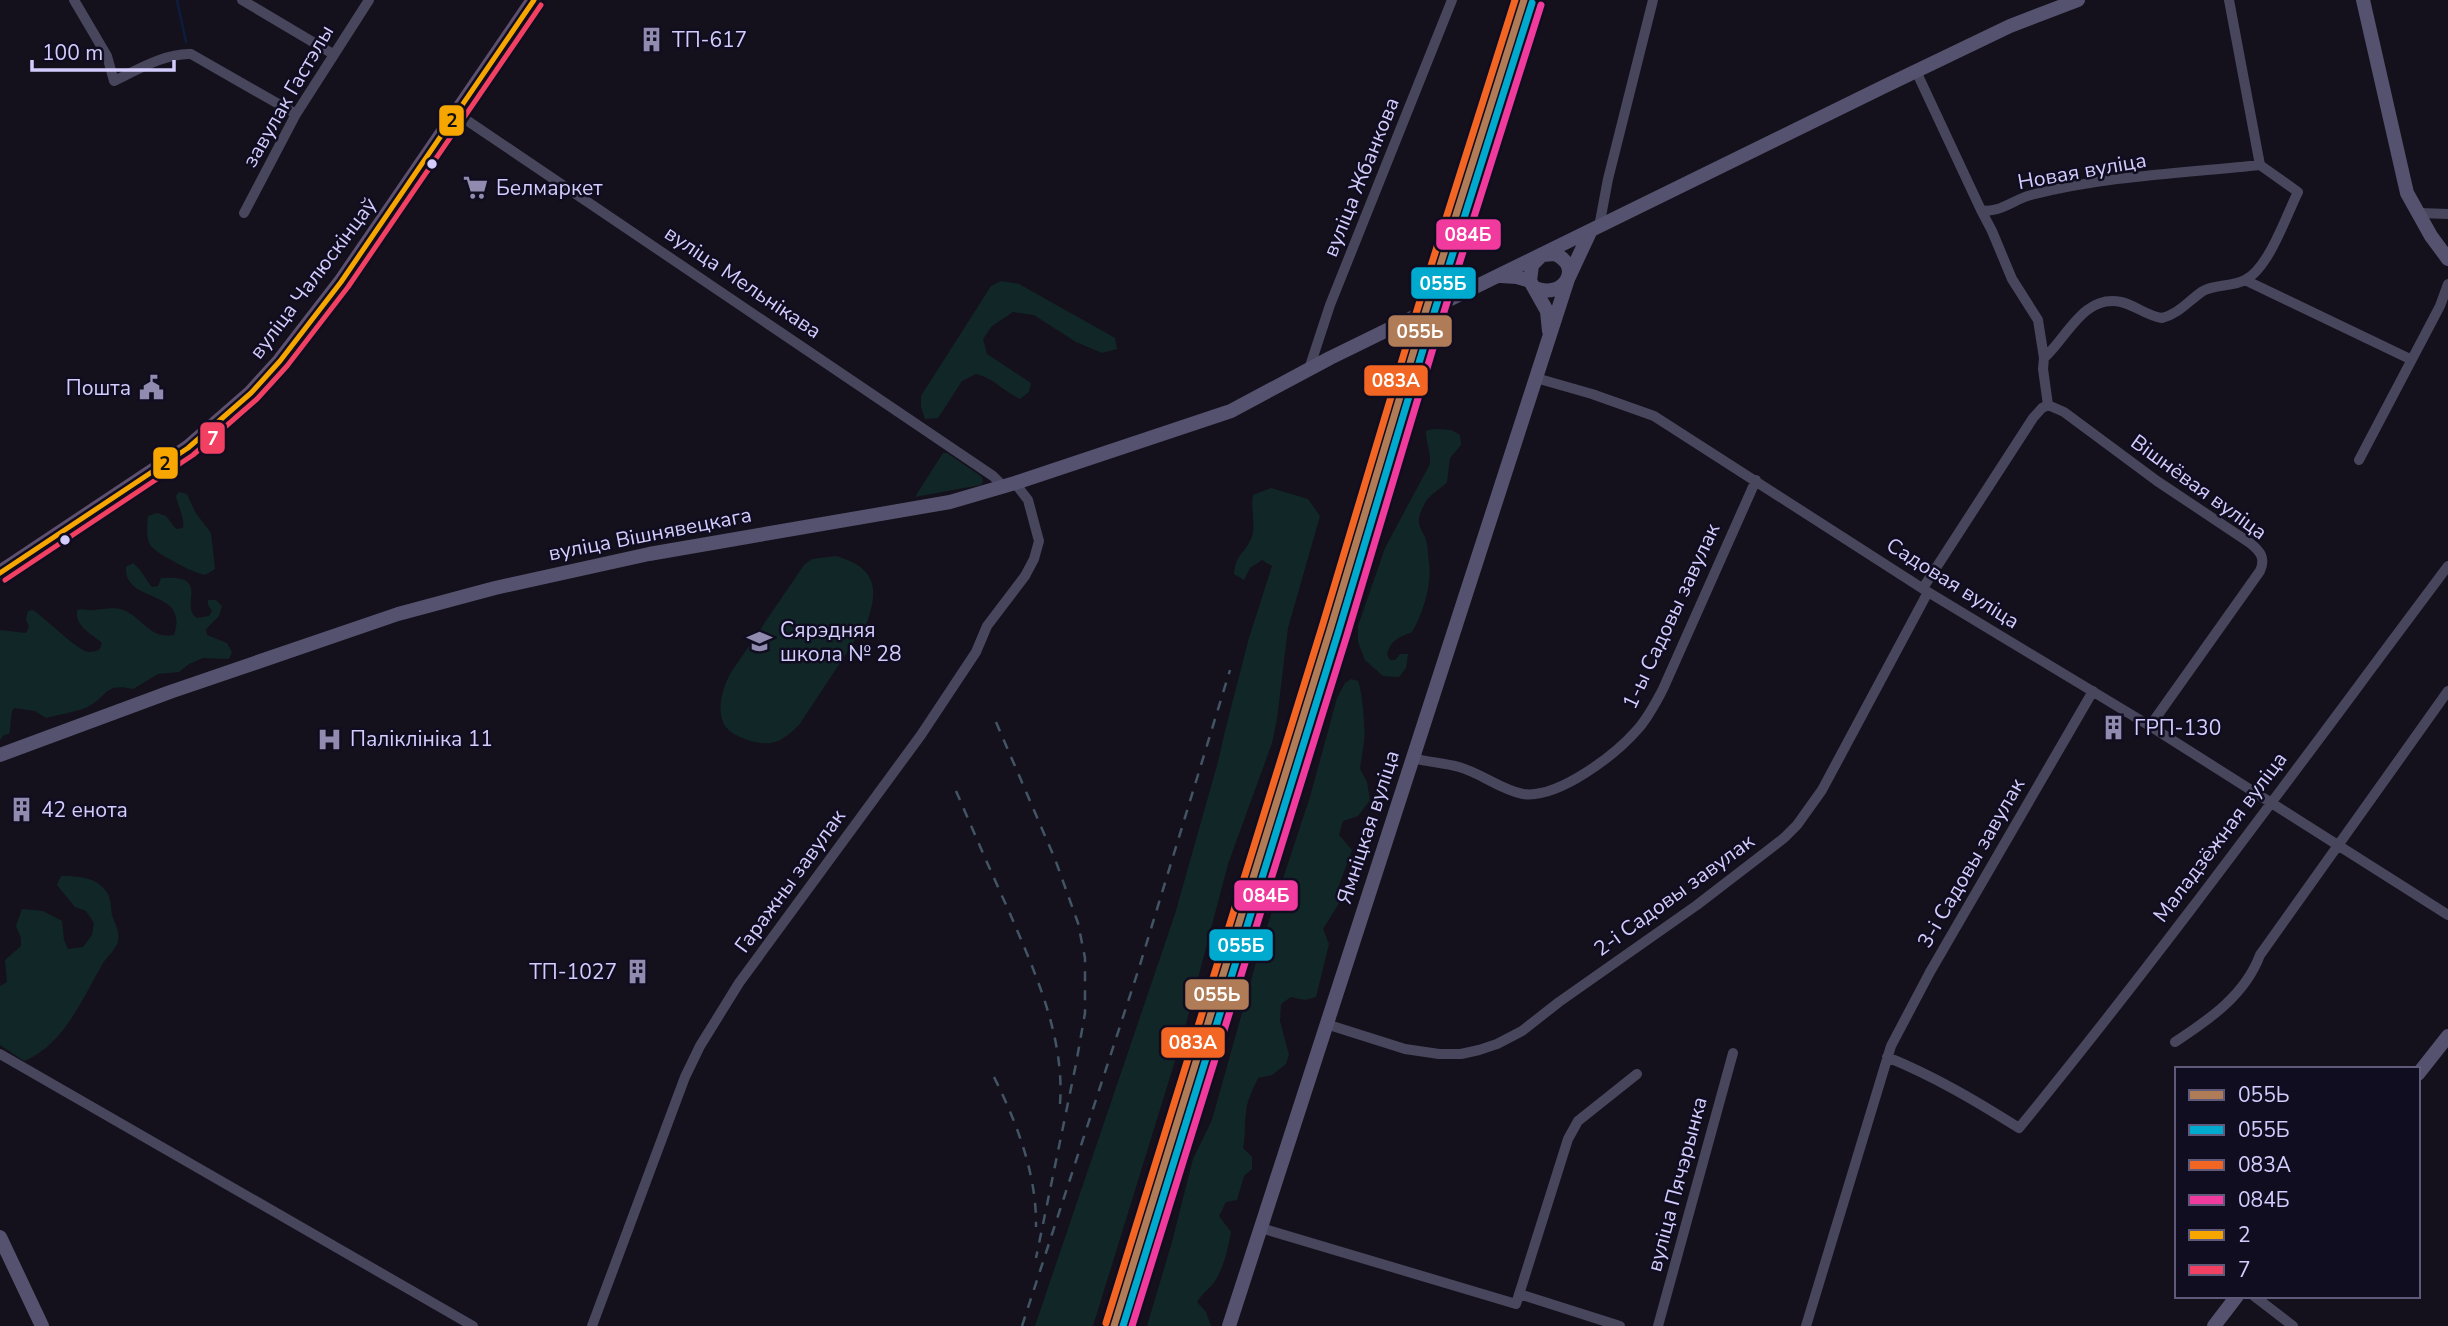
<svg xmlns="http://www.w3.org/2000/svg" width="2448" height="1326" font-family="'Nunito Sans',sans-serif">
<style>
.green{fill:#112727}
.lines{fill:none;stroke-linecap:round;stroke-linejoin:round}
.stream{stroke:#0d1d3d;stroke-width:2.5}
.street{stroke:#48465d;stroke-width:10}
.secondary{stroke:#55526f;stroke-width:14}
.primary{stroke:#5c506e;stroke-width:16}
.rail{stroke:#415565;stroke-width:2.5;stroke-dasharray:10 9;stroke-linecap:butt}
.bus-1-casing{stroke:#110d20;stroke-width:10}
.bus-2-casing{stroke:#110d20;stroke-width:10}
.bus-1{stroke:#f7a600;stroke-width:5}
.bus-2{stroke:#f24062;stroke-width:5}
.rail-1-casing{stroke:#110d20;stroke-width:12}
.rail-2-casing{stroke:#110d20;stroke-width:12}
.rail-3-casing{stroke:#110d20;stroke-width:12}
.rail-4-casing{stroke:#110d20;stroke-width:12}
.rail-1{stroke:#b07c57;stroke-width:7}
.rail-2{stroke:#00a9ce;stroke-width:7}
.rail-3{stroke:#f26522;stroke-width:7}
.rail-4{stroke:#f13a9d;stroke-width:7}
.bus-dot{fill:#d3cdfe;stroke:#110d20;stroke-width:2.5}
.labels{text-anchor:middle;dominant-baseline:central;stroke-width:5;stroke-linejoin:round;paint-order:stroke}
.poi-label{font-size:21px;fill:#d3cdfe;stroke:#110d20;text-anchor:start}
.street-label{font-size:21px;fill:#d3cdfe;stroke:#110d20}
.line-badge{stroke:#110d20;stroke-width:2.5}
.badge-label{font-size:19px;text-anchor:middle;font-weight:bold;fill:#fff}
.pale-badge-label{font-size:19px;text-anchor:middle;font-weight:bold;fill:#111}
</style>
<rect width="100%" height="100%" fill="#14111c"/>
<path class="green" d="M1001,281l18,3 96,54 2,11 -15,4 -26,-11 -42,-27 -21,-3 -21,14 -9,13 4,15 44,29 -2,9 -9,7c-17,-8 -26,-21 -44,-25l-14,7 -24,37 -13,1 -4,-12v-11l70,-110z
M1433,429l18,1 9,5 1,10 -11,13 -3,24c-6,7 -20,14 -23,23 -7,14 -7,18 0,30 4,7 4,20 5,28 3,21 -6,51 -17,69 -13,5 -21,8 -25,22l3,6h5l5,-6h8l-2,14 -7,9 -16,-1 -18,-16 -7,-18v-16l27,-78 45,-84c1,-13 -4,-21 -4,-33z
M943,453h4l35,24 1,5 -3,3 -65,12z
M1271,488l37,11 12,17 -32,112 -11,91 -5,24 -44,121 -45,171 -90,291h-58l140,-412 43,-152 7,-31 24,-93 23,-72 -10,-6 -12,8 -6,12 -10,-6c2,-21 10,-19 17,-35 6,-13 -1,-30 2,-44z
M179,492l8,2 8,18 16,21 4,36 -10,6c-12,-3 -21,-8 -32,-14 -24,-14 -28,-14 -25,-45l9,-3 9,3 10,13 7,-1c2,-10 -5,-21 -7,-32z
M836,556c38,11 44,30 31,66l-68,103c-9,8 -16,16 -28,18 -14,2 -43,-7 -48,-21 -6,-16 0,-34 7,-48l74,-109 8,-6z
M133,563c9,7 12,16 19,24l6,-1 3,-8c52,-4 17,28 36,40l12,-2 3,-5 -4,-6v-5h8l6,6 -3,10 -13,13 1,6 20,8 5,9 -3,7 -26,-1 -14,6 -10,8 -21,2 -25,15c-31,-7 -25,10 -48,19 -12,5 -26,6 -39,10l-11,-7 -21,-3c-5,7 -2,17 -5,26l-5,1 -4,5v-110l26,3 3,-6 -3,-8 2,-8 5,-1c12,8 44,40 55,42 3,0 9,-1 11,-2l3,-7c-11,-10 -27,-16 -25,-33 6,-2 10,1 16,0 14,-1 25,-5 38,4 14,10 23,25 43,21 16,-48 -50,-30 -48,-68z
M1351,679l7,2c4,9 8,51 6,61 -1,9 -3,18 -4,27l7,13 3,18 -12,16 -15,5 -4,14 13,15 -14,38 3,12 -18,29 6,15 -13,53 -11,3 -14,-3 -10,7 -1,17 9,34 -3,9 -14,11 -14,3c-5,11 -11,22 -12,34 -2,13 0,23 -3,36l9,9v12l-8,7 -7,24 -11,2 -7,14 12,16c-3,16 -7,35 -16,49 -5,8 -12,11 -18,21l9,10 5,14h-64l25,-84 21,-83 19,-39 49,-175 49,-148 27,-99 8,-15z
M61,876c18,0 37,1 47,18 3,6 3,15 4,21 3,9 8,17 6,26 -2,8 -10,15 -15,22 -21,36 -39,82 -79,98l-24,-16v-59l7,-4 -2,-22 16,-14v-8l-5,-12 6,-17 21,2 19,10 2,19 4,9 15,-2 9,-12 2,-12 -8,-12 -11,-4 -18,-22z"/>
<g class="lines">
<path class="stream" d="M177,0l9,42"/>
<path class="street" d="M74,0l33,56 7,25c23,-11 51,-28 77,-27l105,60
M242,0l91,54
M1916,71l65,139c18,4 33,-11 50,-15 74,-19 153,-22 229,-30
M456,113l537,363 11,11
M1981,210l11,21 20,48 26,41 6,38 -1,11 5,36
M244,213l52,-99 73,-114
M2419,213l29,1
M1599,227l9,-48 45,-179
M2245,280l165,79
M2044,358c23,-20 39,-64 77,-56 14,3 26,14 41,16 18,-5 26,-17 41,-27 12,-7 29,-4 42,-11 24,-12 41,-64 53,-88l-38,-27 -31,-165
M1309,369l21,-64 122,-305
M1536,378l56,16 62,22 274,176 222,134 298,189
M2048,405l16,7 93,69 93,62c10,8 16,15 10,28l-110,155
M2359,460l81,-154 8,-22
M1923,588l110,-170 9,-10 6,-3
M1412,758c16,4 32,5 47,9 22,6 42,23 64,27 35,5 92,-39 114,-64 11,-12 18,-26 26,-41l93,-209
M1326,1024l79,25 34,5h22l18,-4 18,-6 25,-13 37,-29 138,-97 87,-67 13,-13 25,-35 106,-198
M2175,1042c35,-23 70,-47 85,-87l188,-264
M0,1054l473,272
M1887,1057c47,19 89,44 132,71 149,-182 288,-374 429,-562
M1261,1228l255,76 52,-165 10,-18 59,-47
M1519,1294l101,32
M2254,1296l39,30
M592,1326l93,-249 15,-31 39,-63 182,-248 55,-83 11,-26 38,-50 9,-17 5,-18 -11,-41 -13,-17
M1658,1326l75,-273
M1806,1326l85,-280 39,-74 163,-281"/>
<path class="secondary" d="M2363,0l44,193 24,43 17,23
M1501,276l16,1 13,4 17,30 2,20
M1530,281l2,-16 10,-10 13,-1c29,13 8,46 -20,34
M0,755l170,-63 228,-78 97,-26 154,-34 301,-52 65,-19 216,-72 99,-53 553,-271 127,-61 68,-26
M2418,1074l30,-38
M0,1237l42,89
M1229,1326l339,-1047 22,-47
M2214,1326l23,-30"/>
<path class="primary" d="M0,573l188,-125 63,-55 29,-32 61,-79 193,-282"/>
<path class="rail" d="M996,722l59,137 23,64 7,35v55l-9,51 -40,194
M956,791c17,39 34,79 52,118 26,61 57,127 52,195
M994,1077c23,46 43,98 42,150
M1022,1326l117,-358 91,-298"/>
<defs>
<path id="bus-1" d="M0,573l188,-125 63,-55 29,-32 61,-79 193,-282"/>
<path id="bus-2" d="M5,580l188,-125 64,-56 30,-33 61,-79 193,-282"/>
</defs>
<use href="#bus-1" class="bus-1-casing"/>
<use href="#bus-2" class="bus-2-casing"/>
<use href="#bus-1" class="bus-1"/>
<use href="#bus-2" class="bus-2"/>
<defs>
<path id="rail-1" d="M1114,1326l216,-696 96,-320 98,-310"/>
<path id="rail-2" d="M1123,1326l215,-693 96,-320 98,-310"/>
<path id="rail-3" d="M1106,1323l216,-696 96,-320 97,-307"/>
<path id="rail-4" d="M1132,1326l215,-691 96,-320 98,-310"/>
</defs>
<use href="#rail-1" class="rail-1-casing"/>
<use href="#rail-2" class="rail-2-casing"/>
<use href="#rail-3" class="rail-3-casing"/>
<use href="#rail-4" class="rail-4-casing"/>
<use href="#rail-1" class="rail-1"/>
<use href="#rail-2" class="rail-2"/>
<use href="#rail-3" class="rail-3"/>
<use href="#rail-4" class="rail-4"/>
</g>
<defs>
<symbol id="building-bare" viewBox="-9 -9 18 18"><path d="M-4-6H4V6H1V3H-1V6H-4ZM-2.5-4.3h1.7v1.8h-1.7ZM.8-4.3h1.7v1.8H.8ZM-2.5-1h1.7V.8h-1.7ZM.8-1h1.7V.8H.8Z" fill="#908baf" stroke="#110d20" stroke-width="2.5" paint-order="stroke"/></symbol>
<symbol id="supermarket-bare" viewBox="-9 -9 18 18"><path d="M-6-5.5h2.5l.6 2H6L4.5 2H-2.5L-4.4-4H-6ZM-1.5 3.2a1.3 1.3 0 1 0 .1 0ZM3 3.2a1.3 1.3 0 1 0 .1 0Z" fill="#908baf" stroke="#110d20" stroke-width="2.5" paint-order="stroke"/></symbol>
<symbol id="civic-bare" viewBox="-9 -9 18 18"><path d="M-.6-6.5H3V-4.5H.6V-3L4-1V1h2V6H-6V1h2V-1L-.6-3ZM-1.2 2.5V6h2.4V2.5Z" fill="#908baf" stroke="#110d20" stroke-width="2.5" paint-order="stroke"/></symbol>
<symbol id="school-bare" viewBox="-9 -9 18 18"><path d="M0-5L7-2L0 1L-7-2ZM-4 1L0 2.5L4 1V4Q0 6-4 4Z" fill="#908baf" stroke="#110d20" stroke-width="2.5" paint-order="stroke"/></symbol>
<symbol id="hospital-bare" viewBox="-9 -9 18 18"><path d="M-5-5h3v3.5h4V-5h3V5h-3V1.5h-4V5h-3Z" fill="#908baf" stroke="#110d20" stroke-width="2.5" paint-order="stroke"/></symbol>
</defs>
<g fill-rule="evenodd">
<use href="#building-bare" x="634" y="22" width="35" height="35"/>
<use href="#supermarket-bare" x="458" y="170" width="35" height="35"/>
<use href="#civic-bare" x="134" y="370" width="35" height="35"/>
<use href="#school-bare" x="742" y="624" width="35" height="35"/>
<use href="#building-bare" x="2096" y="710" width="35" height="35"/>
<use href="#hospital-bare" x="312" y="722" width="35" height="35"/>
<use href="#building-bare" x="4" y="792" width="35" height="35"/>
<use href="#building-bare" x="620" y="954" width="35" height="35"/>
</g>
<g class="bus-dot">
<circle cx="432" cy="164" r="6"/>
<circle cx="65" cy="540" r="6"/>
</g>
<g class="labels">
<g class="poi-label">
<text x="672" y="40">ТП-617</text>
<text x="496" y="188">Белмаркет</text>
<text x="131" y="388" text-anchor="end">Пошта</text>
<text x="780" y="630">Сярэдняя<tspan x="780" dy="24">школа № 28</tspan></text>
<text x="2134" y="728">ГРП-130</text>
<text x="350" y="739">Паліклініка 11</text>
<text x="41" y="810">42 енота</text>
<text x="617" y="972" text-anchor="end">ТП-1027</text>
</g>
<g class="street-label">
<text transform="translate(288 96) rotate(-60)">завулак Гастэлы</text>
<text transform="translate(2082 171) rotate(-10)">Новая вуліца</text>
<text transform="translate(1361 177) rotate(-68)">вуліца Жбанкова</text>
<text transform="translate(313 278) rotate(-53)">вуліца Чалюскінцаў</text>
<text transform="translate(743 282) rotate(34)">вуліца Мельнікава</text>
<text transform="translate(2199 487) rotate(36)">Вішнёвая вуліца</text>
<text transform="translate(650 534) rotate(-11)">вуліца Вішнявецкага</text>
<text transform="translate(1953 583) rotate(32)">Садовая вуліца</text>
<text transform="translate(1671 616) rotate(-65)">1-ы Садовы завулак</text>
<text transform="translate(1368 827) rotate(-72)">Ямніцкая вуліца</text>
<text transform="translate(2220 837) rotate(-53)">Маладзёжная вуліца</text>
<text transform="translate(1971 863) rotate(-60)">3-і Садовы завулак</text>
<text transform="translate(790 881) rotate(-54)">Гаражны завулак</text>
<text transform="translate(1674 895) rotate(-36)">2-і Садовы завулак</text>
<text transform="translate(1677 1184) rotate(-75)">вуліца Пячэрынка</text>
</g>
</g>
<g class="line-badge">
<rect x="438" y="104" width="27" height="33" rx="7" fill="#f7a600"/>
<rect x="1435" y="218" width="67" height="33" rx="7" fill="#f13a9d"/>
<rect x="1410" y="266" width="67" height="34" rx="7" fill="#00a9ce"/>
<rect x="1387" y="314" width="66" height="34" rx="7" fill="#b07c57"/>
<rect x="1363" y="364" width="66" height="33" rx="7" fill="#f26522"/>
<rect x="199" y="421" width="27" height="34" rx="7" fill="#f24062"/>
<rect x="152" y="446" width="27" height="34" rx="7" fill="#f7a600"/>
<rect x="1233" y="879" width="66" height="33" rx="7" fill="#f13a9d"/>
<rect x="1208" y="928" width="66" height="34" rx="7" fill="#00a9ce"/>
<rect x="1184" y="978" width="66" height="33" rx="7" fill="#b07c57"/>
<rect x="1160" y="1026" width="66" height="33" rx="7" fill="#f26522"/>
</g>
<g class="badge-label">
<text x="1468" y="241">084Б</text>
<text x="1443" y="290">055Б</text>
<text x="1420" y="338">055Ь</text>
<text x="1396" y="387">083А</text>
<text x="213" y="445">7</text>
<text x="1266" y="902">084Б</text>
<text x="1241" y="952">055Б</text>
<text x="1217" y="1001">055Ь</text>
<text x="1193" y="1049">083А</text>
</g>
<g class="pale-badge-label">
<text x="452" y="127">2</text>
<text x="165" y="470">2</text>
</g>
<rect x="2175" y="1067" width="245" height="231" fill="#110d20" stroke="#5f5a79" stroke-width="2"/>
<rect x="2189" y="1090" width="35" height="10" fill="#b07c57" stroke="#5f5a79" stroke-width="2"/>
<text x="2238" y="1102" font-size="21" fill="#d3cdfe">055Ь</text>
<rect x="2189" y="1125" width="35" height="10" fill="#00a9ce" stroke="#5f5a79" stroke-width="2"/>
<text x="2238" y="1137" font-size="21" fill="#d3cdfe">055Б</text>
<rect x="2189" y="1160" width="35" height="10" fill="#f26522" stroke="#5f5a79" stroke-width="2"/>
<text x="2238" y="1172" font-size="21" fill="#d3cdfe">083А</text>
<rect x="2189" y="1195" width="35" height="10" fill="#f13a9d" stroke="#5f5a79" stroke-width="2"/>
<text x="2238" y="1207" font-size="21" fill="#d3cdfe">084Б</text>
<rect x="2189" y="1230" width="35" height="10" fill="#f7a600" stroke="#5f5a79" stroke-width="2"/>
<text x="2238" y="1242" font-size="21" fill="#d3cdfe">2</text>
<rect x="2189" y="1265" width="35" height="10" fill="#f24062" stroke="#5f5a79" stroke-width="2"/>
<text x="2238" y="1277" font-size="21" fill="#d3cdfe">7</text>
<path d="M32 60v10h142v-10" fill="none" stroke="#d3cdfe" stroke-width="3.5"/>
<text x="42" y="60" font-size="21" fill="#d3cdfe" stroke="#110d20" stroke-width="5" paint-order="stroke">100 m</text>
</svg>
